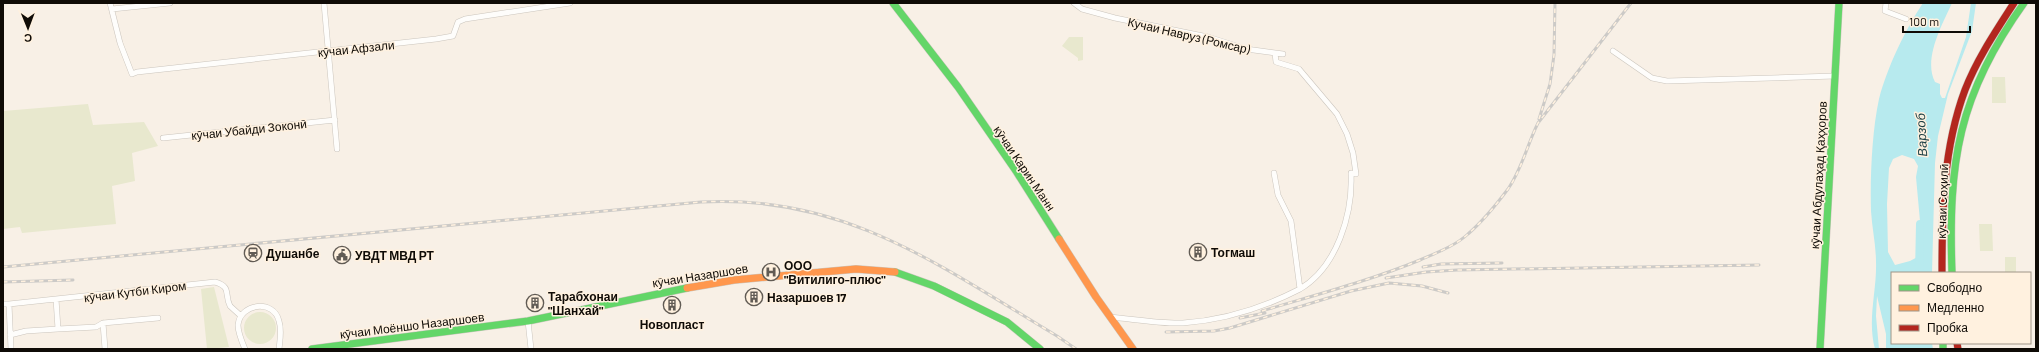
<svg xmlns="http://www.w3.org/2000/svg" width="2039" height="352" font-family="Barlow,sans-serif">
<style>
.green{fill:#e8e8ce}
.water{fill:#b7eaee;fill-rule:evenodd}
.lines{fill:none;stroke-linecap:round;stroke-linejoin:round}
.river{stroke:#b7eaee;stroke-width:8}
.street-casing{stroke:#cbc5bd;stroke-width:6}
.fast-casing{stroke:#cbc5bd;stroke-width:8}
.slow-casing{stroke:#cbc5bd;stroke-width:8}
.jam-casing{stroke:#cbc5bd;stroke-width:8}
.street{stroke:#fefdfb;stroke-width:5}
.fast{stroke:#63d668;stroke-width:7}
.slow{stroke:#ff974d;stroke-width:7}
.jam{stroke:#b3261e;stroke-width:7}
.rail-casing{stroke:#cccac7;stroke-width:3}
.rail{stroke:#fff1df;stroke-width:1.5;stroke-dasharray:4.5;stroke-linecap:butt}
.labels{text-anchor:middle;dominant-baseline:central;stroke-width:3;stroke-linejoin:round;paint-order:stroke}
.street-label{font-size:12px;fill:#0f0b06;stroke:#fff1df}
.poi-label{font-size:12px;font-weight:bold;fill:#0f0b06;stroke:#fff1df;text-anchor:start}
.water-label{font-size:13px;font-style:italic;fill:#1c4045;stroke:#fff1df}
</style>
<rect width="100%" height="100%" fill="#f8f0e6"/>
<path class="green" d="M1069,37h14v23l-5,1v-3l-16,-12z
M1992,77h13l1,26h-14z
M88,104l5,21 51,-3 14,24 -26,7 3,28 -23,5 4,38 -94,9 -2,-6 -17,2v-118z
M1979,224h13l1,27h-13z
M2005,257h11v16h-11z
M214,287l15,60 -22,2 -6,-60z
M244 328a16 16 0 1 1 32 0a16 16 0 1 1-32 0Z"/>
<path class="water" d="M1923,3h29c-10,22 -29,56 -17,79l5,2v10l2,4h3l21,-61 5,-34h5l-4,28 -24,63 -10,42 -3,27 -3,110h-40v70h40l1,6h-47v-15l-9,-38 -1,20 3,33h-4c-8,-29 2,-58 1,-87 0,-17 -4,-34 -5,-51 -1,-34 1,-80 8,-112 8,-31 26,-69 44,-96zM1902,155l12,4 4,7 -2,11 7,77 -13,7 -15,4 -7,-13 -1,-48 2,-36 4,-9z"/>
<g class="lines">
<path class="river" d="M1919,273l1,-49"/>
<defs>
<path id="street" d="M110,3l10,40 12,31 5,-2 299,-33 17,-3 5,-14 7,-3 105,-16
M324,3l13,146
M1074,3l8,6 33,9 93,19 38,12 37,5
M1886,3l-1,8 21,8
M112,9l58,-6
M1613,51l39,27 15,3 168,-5
M163,138l172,-18
M1274,173l4,22 13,26 9,68c37,-22 53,-75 51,-116l5,1 -3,-21 -6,-19 -10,-20 -38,-45 -23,-7 -1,-9
M3,304h6l2,45
M9,304l206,-22c17,5 9,12 15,24l11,10
M1110,317c23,2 51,7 73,6 42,-3 80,-15 117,-34
M528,321l3,28
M58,329l38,-2 7,-4
M10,335l16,-4 32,-2 -2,-30
M105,349l-2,-26 55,-5
M245,349c-3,-7 -7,-16 -7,-24 2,-22 36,-26 41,-4 3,9 1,19 0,28"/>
<path id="fast" d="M893,3l65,84 58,84 43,68
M895,272l39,14 73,36 33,27
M1952,273c-4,-111 6,-178 72,-270
M1943,343v6
M312,349l216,-28 159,-33
M1820,349l19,-346"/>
<path id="slow" d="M1059,239l37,58 37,52
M687,288l47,-8 122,-11 39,3"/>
<path id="jam" d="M1942,273c0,-62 1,-124 23,-183 12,-31 31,-59 49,-87
M1957,343l1,6"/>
</defs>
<use href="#street" class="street-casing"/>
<use href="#fast" class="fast-casing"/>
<use href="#slow" class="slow-casing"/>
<use href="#jam" class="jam-casing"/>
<use href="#street" class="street"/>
<use href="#fast" class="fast"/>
<use href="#slow" class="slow"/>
<use href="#jam" class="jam"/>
<defs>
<path id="rail" d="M1539,119l11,-35 4,-29 1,-52
M3,267l698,-65c143,-8 239,64 356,134l19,13
M1423,267l18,-3 61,-1
M1386,278l40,-6 31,-2 302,-5
M3,282l70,-2
M1262,311c53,-16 107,-30 158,-51 16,-7 35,-14 48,-26 15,-13 28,-29 40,-45 14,-20 19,-44 30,-66l93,-120
M1240,318l25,-5
M1166,332l48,-1 16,-3 121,-37 38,-8 33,3 26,7"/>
</defs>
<use href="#rail" class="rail-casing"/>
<use href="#rail" class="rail"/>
</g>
<defs>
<symbol id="building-ring" viewBox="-11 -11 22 22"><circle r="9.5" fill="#fff1df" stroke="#615b54" stroke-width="1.5"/><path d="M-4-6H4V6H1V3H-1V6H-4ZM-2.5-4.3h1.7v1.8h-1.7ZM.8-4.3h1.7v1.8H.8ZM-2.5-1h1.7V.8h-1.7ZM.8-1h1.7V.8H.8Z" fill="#615b54"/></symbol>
<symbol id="station-ring" viewBox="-11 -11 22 22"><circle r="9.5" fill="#fff1df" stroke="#615b54" stroke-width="1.5"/><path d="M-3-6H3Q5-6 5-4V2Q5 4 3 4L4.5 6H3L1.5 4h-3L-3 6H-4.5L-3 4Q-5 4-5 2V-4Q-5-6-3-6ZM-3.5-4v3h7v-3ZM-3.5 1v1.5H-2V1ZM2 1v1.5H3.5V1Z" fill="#615b54"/></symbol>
<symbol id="civic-ring" viewBox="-11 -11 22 22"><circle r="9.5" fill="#fff1df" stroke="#615b54" stroke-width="1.5"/><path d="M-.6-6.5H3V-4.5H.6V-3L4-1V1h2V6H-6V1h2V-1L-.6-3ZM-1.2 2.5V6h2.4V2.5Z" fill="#615b54"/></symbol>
<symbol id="hospital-ring" viewBox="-11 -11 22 22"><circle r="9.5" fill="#fff1df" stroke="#615b54" stroke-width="1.5"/><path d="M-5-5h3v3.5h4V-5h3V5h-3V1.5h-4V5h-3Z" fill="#615b54"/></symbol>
</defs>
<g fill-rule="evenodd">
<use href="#building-ring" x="1188" y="242" width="20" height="20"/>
<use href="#station-ring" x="243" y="243" width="20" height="20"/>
<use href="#civic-ring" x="332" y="245" width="20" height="20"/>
<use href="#hospital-ring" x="761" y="262" width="20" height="20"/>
<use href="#building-ring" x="744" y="287" width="20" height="20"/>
<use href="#building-ring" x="525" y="293" width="20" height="20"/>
<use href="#building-ring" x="662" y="295" width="20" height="20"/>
</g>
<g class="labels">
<g class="street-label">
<text transform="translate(1189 35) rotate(13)">Кучаи Навруз (Ромсар)</text>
<text transform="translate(356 48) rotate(-6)">кӯчаи Афзали</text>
<text transform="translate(249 129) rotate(-6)">кӯчаи Убайди Зоконӣ</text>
<text transform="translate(1025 168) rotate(56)">кӯчаи Карин Манн</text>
<text transform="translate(1818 175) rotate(-87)">кӯчаи Абдулаҳад Қаҳҳоров</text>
<text transform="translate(1942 201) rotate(-88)">кӯчаи Соҳилӣ</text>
<text transform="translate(700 275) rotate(-9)">кӯчаи Назаршоев</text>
<text transform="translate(135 291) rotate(-7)">кӯчаи Кутби Киром</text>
<text transform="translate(412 325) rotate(-7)">кӯчаи Моёншо Назаршоев</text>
</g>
<g class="poi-label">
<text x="1211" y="252">Тогмаш</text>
<text x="266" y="253">Душанбе</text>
<text x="355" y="255">УВДТ МВД РТ</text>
<text x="784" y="265">ООО<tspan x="784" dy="14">"Витилиго-плюс"</tspan></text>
<text x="548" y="296">Тарабхонаи<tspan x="548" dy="14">"Шанхай"</tspan></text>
<text x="767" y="297">Назаршоев 17</text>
<text x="672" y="324" text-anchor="middle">Новопласт</text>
</g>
<g class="water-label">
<text transform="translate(1921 135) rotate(-93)">Варзоб</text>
</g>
</g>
<rect width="2039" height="352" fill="none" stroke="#0f0b06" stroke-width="8"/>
<rect x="1891" y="272" width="140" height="72" fill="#fff1df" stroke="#9f9588"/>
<rect x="1899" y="285" width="20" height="6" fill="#63d668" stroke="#9f9588"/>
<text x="1927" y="292" font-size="12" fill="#0f0b06">Свободно</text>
<rect x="1899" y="305" width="20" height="6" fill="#ff974d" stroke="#9f9588"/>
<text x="1927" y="312" font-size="12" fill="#0f0b06">Медленно</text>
<rect x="1899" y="325" width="20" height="6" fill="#b3261e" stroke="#9f9588"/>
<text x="1927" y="332" font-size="12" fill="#0f0b06">Пробка</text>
<g transform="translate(28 28) rotate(179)" stroke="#fff1df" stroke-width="3" paint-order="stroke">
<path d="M0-3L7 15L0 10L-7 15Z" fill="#0f0b06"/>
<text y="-6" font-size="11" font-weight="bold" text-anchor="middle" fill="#0f0b06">С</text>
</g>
<path d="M1903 26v6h67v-6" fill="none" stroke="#0f0b06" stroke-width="2"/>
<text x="1909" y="26" font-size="12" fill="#0f0b06" stroke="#fff1df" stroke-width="3" paint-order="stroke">100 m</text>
</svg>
